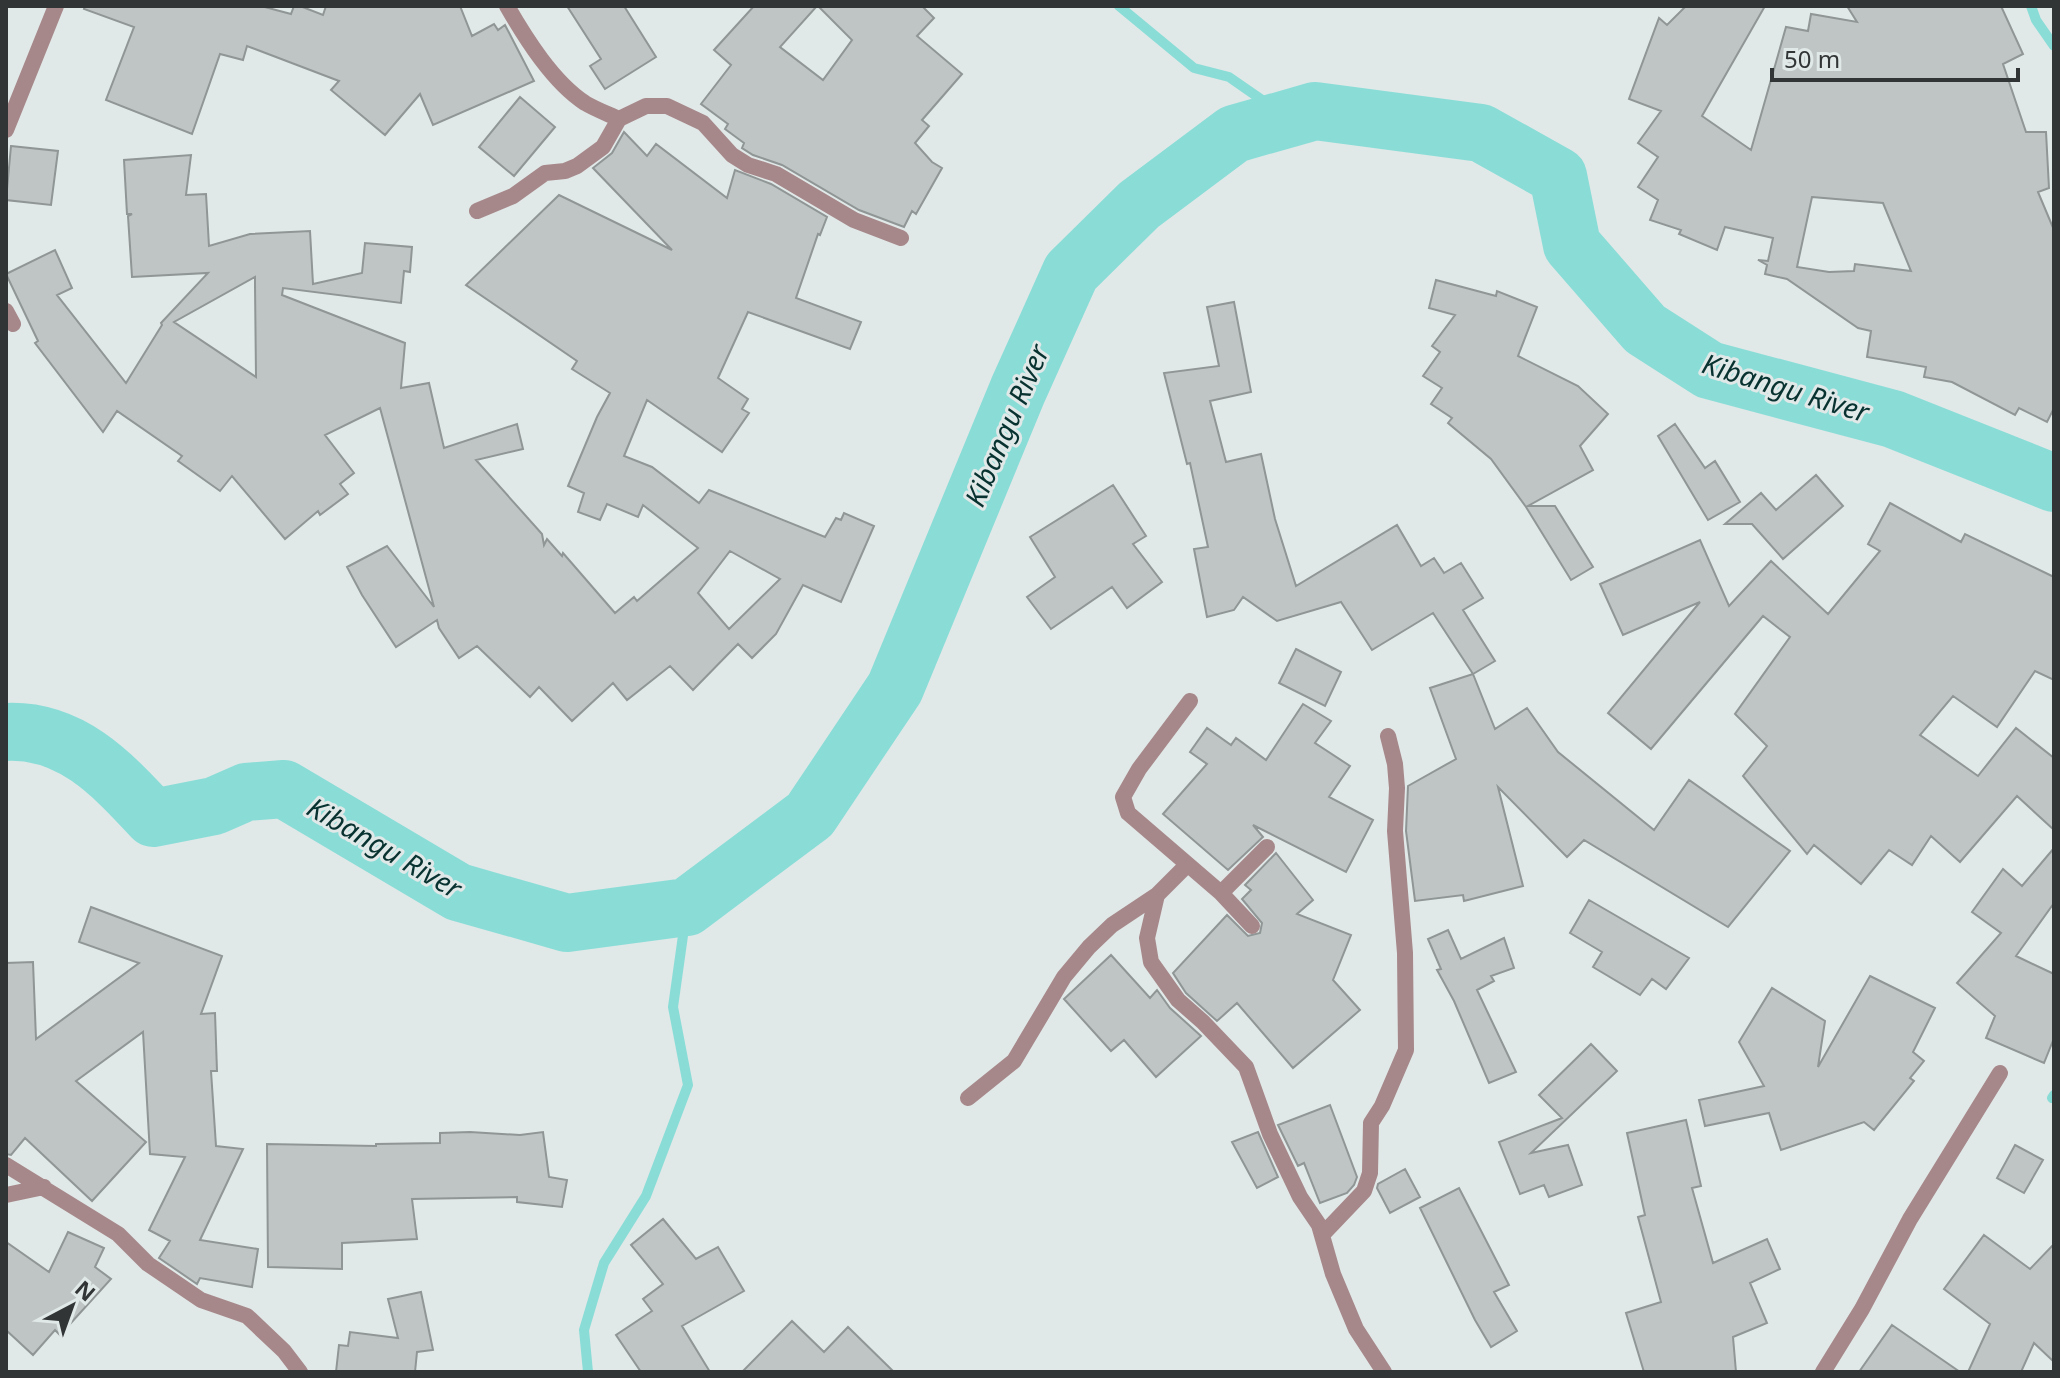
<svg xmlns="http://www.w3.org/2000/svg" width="2060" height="1378" font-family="'Noto Sans',sans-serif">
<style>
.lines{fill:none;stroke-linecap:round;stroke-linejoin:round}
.stream{stroke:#8addd7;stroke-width:10}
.river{stroke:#8addd7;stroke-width:58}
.building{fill:#bec5c4;stroke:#8f9695;stroke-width:2;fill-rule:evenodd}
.minor{stroke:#a6888a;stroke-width:16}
.labels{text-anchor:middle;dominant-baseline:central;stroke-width:6;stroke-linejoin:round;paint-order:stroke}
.water-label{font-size:28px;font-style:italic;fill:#073230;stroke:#e1e8e8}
</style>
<rect width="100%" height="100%" fill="#e1e8e8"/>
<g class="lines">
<path class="stream" d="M1119,6l75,62 35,9 59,41
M2031,6l5,14 18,26
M2052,1098l2,-3
M588,1372l-4,-42 20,-67 42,-67 42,-111 -15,-78 14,-100"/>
<path class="river" d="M6,732c65,-3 106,42 147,86l61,-12 32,-14 38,-3 174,103 109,31 120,-16 123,-92 85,-127 123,-298 53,-118 68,-67 95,-71 81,-23 166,22 77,43 14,69 73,84 64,41 184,49 161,64"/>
</g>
<path class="building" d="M85,6h176l30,8 3,-8h6l23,9 3,-9h134l12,30 22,-12 4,6 7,-5 29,56 -101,44 -13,-31 -35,41 -54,-45 8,-9 -92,-35 -4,14 -23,-6 -28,80 -86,-34 28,-73 -50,-18z
M567,6h57l32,51 -51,32 -15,-23 11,-7z
M754,6h63l-37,41 43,33 29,-40 -34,-34h104l12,12 -17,18 45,38 -40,46 7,6 -14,17 17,19 10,6 -26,46 -4,-3 -8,16 -45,-17 -77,-45 -29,-10 -11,-7 2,-5 -19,-14 3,-5 -27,-20 30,-39 -17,-15z
M1686,6h79l-63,110 49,34 35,-123 22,4 3,-17 46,8 -10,-16h154l22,48 -20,10 23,68h20l3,56 -11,4 16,38v178l-7,14 -28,-14 -4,7 -63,-33 -28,-5 2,-10 -59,-10 4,-26 -13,-3 -71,-49 -22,-5 2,-9 -9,-5 10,1 5,-23 -48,-11 -8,23 -38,-16 2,-4 -31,-10 8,-20 -20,-13 20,-30 -20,-14 23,-32 -32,-12 30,-81 8,7zM1812,197l71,6 28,68 -56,-7 -1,7 -25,1 -32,-5z
M520,97l35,30 -41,49 -35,-29z
M624,132l23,24 9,-12 71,54 8,-28 36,14 56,33 -7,18 -2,-1 -22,64 65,24 -11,27 -102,-37 -30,66 30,21 -6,10 7,4 -27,39 -75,-52 -23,56 28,11 47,36 10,-13 116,47 11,-19 5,2 3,-7 30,13 -33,76 -38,-17 -27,49 -24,24 -14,-14 -45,46 -23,-24 -43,34 -14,-17 -41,38 -33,-34 -9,10 -53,-51 -18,12 -20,-30 -2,-8 -41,27 -34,-52 -15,-28 40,-21 47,61 -54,-199 -55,27 29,38 -14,11 8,10 -28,21 -2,-4 -33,28 -53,-63 -12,15 -42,-30 4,-5 -65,-45 -14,21 -68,-89 3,-2 -32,-67 49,-24 17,38 -15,7 69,88 36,-58 -1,-2 47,-50 -76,4 -4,-61 4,-2h-5l-3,-54 67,-5 -5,40 20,-1 3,52 41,-12 60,-3 3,53 49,-11 3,-30 47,4 -2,25 -6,-1 -3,32 -118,-15 -1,7 123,48 -4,45 28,-5 15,65 73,-24 6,25 -47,11 66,74 2,11 3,-6 15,17 1,-3 52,60 19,-16 3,4 61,-53 -55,-43 -5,12 -31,-13 -7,16 -22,-8 6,-19 -16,-7 29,-69 13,-24 -38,-24 5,-8 -111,-76 93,-90 113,55 -79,-82 19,-15zM255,277v8l1,92 -82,-55zM730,551l50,28 -51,50 -31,-36z
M11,146l47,5 -7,54 -45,-5z
M1436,280l60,16 1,-5 40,16 -19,49 60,30 30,28 -28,32 13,24 -65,36h27l38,61 -22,13 -45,-73 -35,-48 -43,-36 4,-5 -21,-14 11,-16 -19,-12 17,-24 -8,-6 23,-31 -26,-7z
M1234,302l17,90 -41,9 16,61 35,-8 14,65 21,67 101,-61 24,41 13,-8 10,15 17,-10 22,35 -20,12 32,51 -22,13 -40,-61 -61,37 -31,-48 -64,19 -34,-24 -9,13 -27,7 -13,-68 14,-2 -18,-84 -3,1 -23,-91 55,-7 -12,-59z
M1675,424l30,44 10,-7 25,41 -32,18 -50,-84z
M1816,475l27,31 -60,53 -31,-35h-27l36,-31 15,17z
M1113,485l33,51 -13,8 29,38 -35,26 -15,-21 -61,42 -24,-32 28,-20 -25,-40z
M1890,503l71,39 4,-8 89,43v103l-19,-9 -38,56 -44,-31 -33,39 58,41 38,-48 38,30v72l-37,-34 -57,66 -29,-26 -19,29 -23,-15 -28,34 -47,-39 -7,9 -64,-78 24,-30 -32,-32 55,-77 -27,-21 -112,133 -43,-36 92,-111 -77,33 -23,-51 100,-44 29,66 42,-45 57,53 52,-63 -12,-7z
M1296,649l45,23 -16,34 -46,-23z
M1473,674l22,55 32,-21 31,44 96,78 35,-50 101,71 -62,76 -144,-87 -17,17 -69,-70 25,99 -59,15 -1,-6 -48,6 -9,-70 2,-45 48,-27 -26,-71z
M1303,704l28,17 -16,22 35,23 -21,31 44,23 -27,52 -93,-47 10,12 -35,33 -65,-56 44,-50 -17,-12 17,-24 24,17 5,-7 30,22z
M2054,848v55l-38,53 38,18v64l-10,25 -58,-25 9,-22 -38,-33 44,-50 -29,-21 31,-43 19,17z
M1276,853l37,47 -16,14 54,21 -18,45 27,30 -67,58 -56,-65 -20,18 -31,-28 -13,-20 54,-58 21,21 12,-3 2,-10 -20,-24 9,-9 -6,-5z
M1589,900l100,58 -23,31 -14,-10 -12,16 -47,-28 9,-15 -32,-19z
M91,907l131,49 -21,58 14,-1 2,58h-6l5,75 27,3 -43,91 58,9 -6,38 -52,-9 -3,6 -38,-26 11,-17 -21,-11 36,-73 -35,-3 -7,-122 -67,49 70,61 -54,59 -67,-63 -14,17 -5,-1v-191l27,-1 3,77 103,-76 -60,-21z
M1448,930l13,29 43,-21 10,30 -23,8 3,5 -17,9 39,82 -27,11 -35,-82 -17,-31 4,-1 -13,-30z
M1111,955l39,43 7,-8 13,18 31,28 -45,41 -32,-37 -13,11 -47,-52z
M1870,976l65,32 -22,44 11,9 -14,17 4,3 -40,49 -10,-8 -83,28 -12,-37 -64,13 -6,-26 65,-14 -25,-44 33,-54 53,33 -7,46z
M1591,1044l26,27 -86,82 37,-8 14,40 -33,12 -5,-12 -24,9 -21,-52 63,-24 -23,-23z
M1330,1105l27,72 -3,8 -7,8 -27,10 -16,-40 -6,3 -20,-41z
M1686,1120l15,66 -9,2 21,75 54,-24 13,30 -30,14 17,40 -34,14 3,35h-92l-18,-59 35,-11 -23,-85 7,-2 -18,-82z
M470,1132l50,3 23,-3 6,45 18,3 -5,27 -45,-5v-5l-105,2 5,40 -75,4v26l-74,-2 -1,-123 109,2v-2l64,-1v-10z
M1258,1132l20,45 -21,11 -25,-46z
M2015,1145l28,15 -19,33 -27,-15z
M1405,1169l15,28 -30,16 -13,-25 1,-4z
M1459,1188l50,97 -15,7 23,39 -26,16 -16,-27 -55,-112z
M663,1219l33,40 22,-12 26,44 -62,35 28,46h-69l-25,-37 36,-24 -9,-12 20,-15 -32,-39z
M68,1232l36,16 -9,19 16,12 -51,56 -5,-5 -22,25 -27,-25v-88l43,30z
M1984,1235l46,34 24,-25v118l-20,-19 -13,29h-53l22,-48 -46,-35z
M421,1292l12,58 -16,2 -2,20h-79l3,-27 9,1 2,-14 48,6 -10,-39z
M792,1321l32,31 24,-25 46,45h-152z
M1892,1325l68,47h-101z"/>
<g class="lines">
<path class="minor" d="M507,6c19,33 46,76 78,97 10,6 23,11 34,16
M6,130l50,-124
M477,211l36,-15 32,-23 20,-2 12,-5 26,-19 16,-28 27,-13h21l36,17 29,32 16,10 28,9 78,46 47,18
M6,311l7,13
M1190,701l-51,68 -16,28 5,16 93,80 31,33
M1221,893l46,-46
M1157,895l-10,43 4,24 27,38 25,22 43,45 24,67 30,63 19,28 14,49 23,55 28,43
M968,1098l46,-37 50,-84 25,-30 23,-22 45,-30 29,-29
M6,1165l112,69 30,30 53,36 46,16 37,35 16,21
M6,1195l38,-8
M1322,1235l42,-44 6,-18 1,-50 11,-17 24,-56 -1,-97 -10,-122 2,-43 -2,-24 -7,-28
M1823,1372l39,-63 48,-90 90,-146"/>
</g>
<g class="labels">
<g class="water-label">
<text transform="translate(1786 387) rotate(17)">Kibangu River</text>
<text transform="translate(1006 425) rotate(-67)">Kibangu River</text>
<text transform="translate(385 847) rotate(30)">Kibangu River</text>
</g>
</g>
<rect width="2060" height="1378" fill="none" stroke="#323535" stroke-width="16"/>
<g transform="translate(72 1306) rotate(41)" stroke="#e1e8e8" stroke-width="6" paint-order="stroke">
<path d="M0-6L14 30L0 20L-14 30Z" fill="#323535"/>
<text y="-12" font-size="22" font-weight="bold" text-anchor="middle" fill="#323535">N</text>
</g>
<path d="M1772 68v12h246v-12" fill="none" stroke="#323535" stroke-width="4"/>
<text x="1784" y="68" font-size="24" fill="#323535" stroke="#e1e8e8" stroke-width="6" paint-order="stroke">50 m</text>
</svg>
